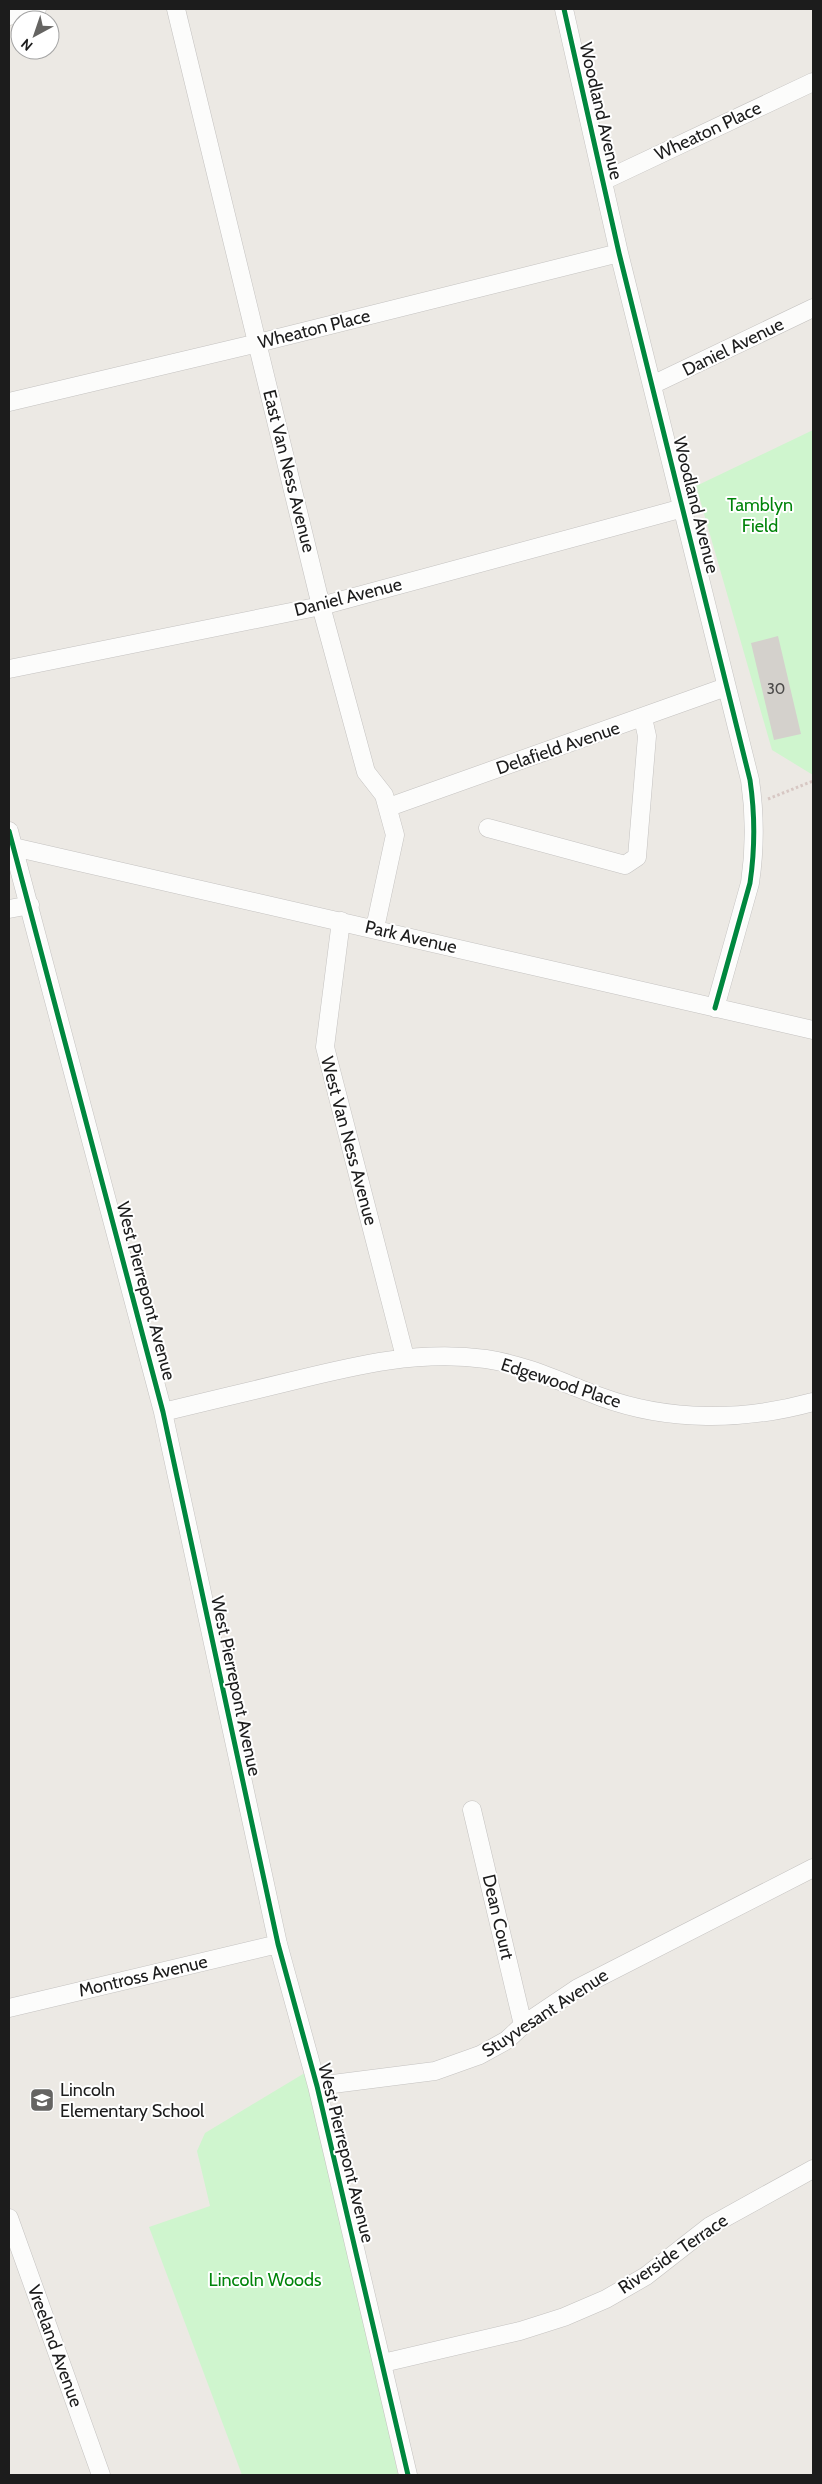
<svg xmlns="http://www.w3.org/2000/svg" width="822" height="2484" font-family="Cabin,sans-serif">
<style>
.park{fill:#cff5ce}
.building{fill:#d4d1cc}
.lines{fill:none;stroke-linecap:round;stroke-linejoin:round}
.minor-casing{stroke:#c4c2c0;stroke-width:19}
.path{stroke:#d7c7c3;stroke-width:3;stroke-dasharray:2.5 2.5;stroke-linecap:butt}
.minor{stroke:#fcfcfb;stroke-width:18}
.cycleway-casing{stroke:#fff;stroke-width:8}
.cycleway{stroke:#00873e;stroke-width:5}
.labels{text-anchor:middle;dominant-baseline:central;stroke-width:4;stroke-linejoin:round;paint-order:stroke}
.number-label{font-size:15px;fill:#4b4a49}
.street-label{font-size:18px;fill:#1c1c1c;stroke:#fff}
.park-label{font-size:18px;fill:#00840a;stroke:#fff}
.poi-label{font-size:18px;fill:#1c1c1c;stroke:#fff;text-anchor:start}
</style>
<rect width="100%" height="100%" fill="#ece9e4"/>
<path class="park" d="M813,430v345l-41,-25 -76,-264z
M308,2071l10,27 80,377h-156l-93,-248 61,-21 -13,-55 8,-18z"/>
<path class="building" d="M778,636l23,98 -27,6 -23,-97z"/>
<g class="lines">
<defs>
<path id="minor" d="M176,9l145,597 45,166 18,23 11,40 -20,93
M564,9l55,244 131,527c5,34 5,69 0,103l-35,125
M9,16l28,-7
M603,181l210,-99
M652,385l161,-77
M9,402l249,-59 361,-90
M9,669l312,-63 362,-98
M389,807l337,-120
M488,828l137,37 12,-8 10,-121 -4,-18
M9,831l154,581 115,532 39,142 91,389
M9,846l804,184
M9,909l21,-4
M341,921l-16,126 80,310
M163,1412c43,-10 86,-21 129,-31 65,-16 127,-31 194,-22 41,6 77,24 115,38 68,25 143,24 212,5
M472,1810l51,215
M9,2008l269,-64
M317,2086l118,-15 45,-16 27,-15 16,-15 55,-37 235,-120
M9,2218l92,257
M383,2363l137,-32 44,-14 42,-18 40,-23 64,-50 103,-57"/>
</defs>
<use href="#minor" class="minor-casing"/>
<path class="path" d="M768,799l45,-18"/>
<use href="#minor" class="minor"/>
<defs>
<path id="cycleway" d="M564,9l55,244 131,527c5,34 5,69 0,103l-35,125
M9,831l154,581 115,532 39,142 91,389"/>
</defs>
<use href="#cycleway" class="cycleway-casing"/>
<use href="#cycleway" class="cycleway"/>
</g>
<defs>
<symbol id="school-square" viewBox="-11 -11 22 22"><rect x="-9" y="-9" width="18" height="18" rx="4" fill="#656462" stroke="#fff"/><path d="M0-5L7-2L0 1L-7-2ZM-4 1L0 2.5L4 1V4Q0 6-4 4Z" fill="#fff"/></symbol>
</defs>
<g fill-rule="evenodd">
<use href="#school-square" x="28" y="2086" width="28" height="28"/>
</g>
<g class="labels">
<g class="number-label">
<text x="776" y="689">30</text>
</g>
<g class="street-label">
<text transform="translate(601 111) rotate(77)">Woodland Avenue</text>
<text transform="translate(708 131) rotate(-25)">Wheaton Place</text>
<text transform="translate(314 329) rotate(-14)">Wheaton Place</text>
<text transform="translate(733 347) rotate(-26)">Daniel Avenue</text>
<text transform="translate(289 471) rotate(76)">East Van Ness Avenue</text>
<text transform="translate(696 505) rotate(76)">Woodland Avenue</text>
<text transform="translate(348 597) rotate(-14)">Daniel Avenue</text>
<text transform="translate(558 748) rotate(-19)">Delafield Avenue</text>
<text transform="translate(411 937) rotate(13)">Park Avenue</text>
<text transform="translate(349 1141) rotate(75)">West Van Ness Avenue</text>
<text transform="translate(146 1291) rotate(75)">West Pierrepont Avenue</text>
<text transform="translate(561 1383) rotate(18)">Edgewood Place</text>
<text transform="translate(236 1686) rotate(78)">West Pierrepont Avenue</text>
<text transform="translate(498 1917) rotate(77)">Dean Court</text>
<text transform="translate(143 1976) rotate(-13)">Montross Avenue</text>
<text transform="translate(545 2013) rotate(-33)">Stuyvesant Avenue</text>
<text transform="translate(346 2153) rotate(76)">West Pierrepont Avenue</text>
<text transform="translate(673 2254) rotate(-34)">Riverside Terrace</text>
<text transform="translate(55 2346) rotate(70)">Vreeland Avenue</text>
</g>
<g class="park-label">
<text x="760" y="505">Tamblyn<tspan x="760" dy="21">Field</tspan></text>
<text x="265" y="2280">Lincoln Woods</text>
</g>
<g class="poi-label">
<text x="60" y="2090">Lincoln<tspan x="60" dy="21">Elementary School</tspan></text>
</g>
</g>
<rect width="822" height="2484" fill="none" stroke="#1c1c1c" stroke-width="20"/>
<g transform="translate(35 35) rotate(220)"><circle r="24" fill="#ffffff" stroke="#a4a4a4"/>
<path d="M0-4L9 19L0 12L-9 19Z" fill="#656462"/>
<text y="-8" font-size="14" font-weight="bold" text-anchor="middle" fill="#1c1c1c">N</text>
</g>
</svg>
